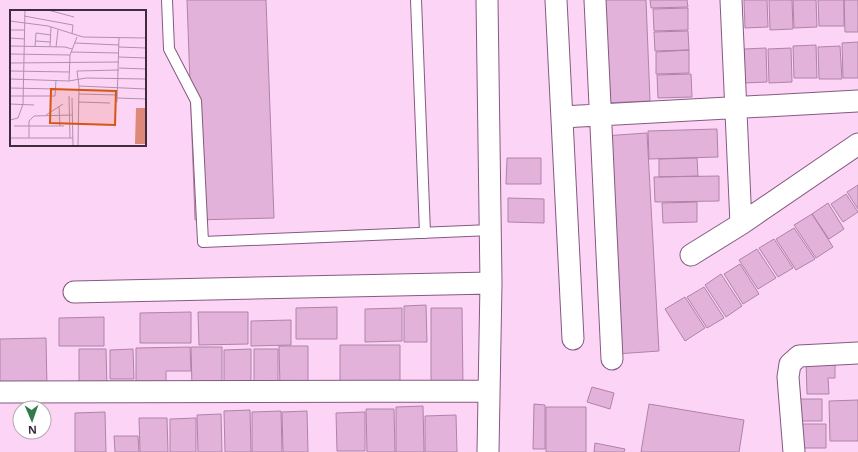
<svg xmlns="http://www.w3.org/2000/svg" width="858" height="452" font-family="'Noto Sans',sans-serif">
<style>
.building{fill:#e2b2db;stroke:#b082aa}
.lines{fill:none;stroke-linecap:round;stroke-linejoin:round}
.lane-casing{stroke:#855a80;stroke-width:12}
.street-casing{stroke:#855a80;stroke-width:23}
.lane{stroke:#fff;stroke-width:10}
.street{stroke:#fff;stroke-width:21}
.inset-road{fill:none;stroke:#b091ac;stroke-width:1}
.view{fill:#d75411;fill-opacity:0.15;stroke:#d75411;stroke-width:2}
.inset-edge{fill:none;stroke:#3e2b3c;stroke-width:2}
</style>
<rect width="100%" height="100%" fill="#fcd5f6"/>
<path class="building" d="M187,0h79l8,218 -79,2z
M597,0h49l4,101 -49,2z
M650,0h37l1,7 -37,1z
M744,0h23l1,27 -23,1z
M769,0h23l1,29 -23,1z
M793,0h23l1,27 -23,1z
M818,0h26v26h-25z
M844,0h14v32h-13z
M688,8v22l-34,1 -1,-22z
M688,31l1,19 -34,1 -1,-19z
M858,42v36h-15l-1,-35z
M816,45l1,33h-23l-1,-32z
M840,46l2,33h-23l-1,-32z
M766,48l1,34 -22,1 -1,-34z
M791,48l1,34 -23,1 -1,-34z
M689,50v23l-33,1v-22z
M691,74l1,23 -34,1 -1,-23z
M717,129l1,28 -69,2 -1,-28z
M647,133l12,218 -43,3 -13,-218z
M507,158h34v26h-35z
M697,158l1,18 -39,1v-18z
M719,176v25l-64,1 -1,-25z
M858,185v24l-11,-17z
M846,194l12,18 -15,10 -12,-18z
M508,198l36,1v24l-36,-1z
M697,202v20l-34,1 -1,-20z
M828,203l16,26 -15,10 -17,-25z
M812,214l21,33 -17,11 -22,-33z
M794,228l21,31 -19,11 -20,-31z
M774,239l19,29 -15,9 -19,-29z
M757,249l19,29 -18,11 -19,-29z
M740,264l19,30 -16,10 -19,-30z
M721,274l21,32 -16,11 -21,-32z
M704,287l20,31 -17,10 -20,-31z
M685,297l20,31 -20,13 -20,-32z
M426,305l1,37h-23v-36z
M337,307v32h-41v-31z
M402,308v33l-37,1v-33z
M431,308h31l1,78h-32z
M191,312v31h-51v-30z
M198,312h50v32l-49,1z
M104,317v29h-45v-28z
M291,320v25l-40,1v-25z
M46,338l1,49h-47v-48z
M340,345h60v40h-60z
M279,346h29v42h-28z
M190,347l1,24h-25v19l-30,1v-43z
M191,347h31v41h-30z
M79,349h27l1,39h-28z
M133,349l1,30h-24v-29z
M251,349v35h-27v-34z
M254,349h24v34h-24z
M835,359v19h-7l1,16h-22l-1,-34z
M592,387l22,6 -4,16 -23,-7z
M795,399h27v22h-26z
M858,400v41h-28l-1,-40z
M534,404l11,1v44h-12z
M649,404l95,16 -5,32h-98z
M423,406l1,46h-28v-45z
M546,407h40v45h-40z
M366,409h28l1,43h-28z
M250,410l1,42h-26l-1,-41z
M281,411l1,41h-30v-40z
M307,411l1,41h-25l-1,-40z
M105,412l1,40h-31v-39z
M365,412v39h-28l-1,-38z
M221,414l1,38h-24l-1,-37z
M456,415l1,37h-32v-36z
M139,418h28l1,34h-28z
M196,418v34h-26v-33z
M796,424h30v24h-30z
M114,436h24l1,16h-24z
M595,443l30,6 -1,3h-30z"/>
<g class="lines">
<defs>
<path id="lane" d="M167,0l2,49 27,52 7,141 288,-12
M416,0l9,233"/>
<path id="street" d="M487,0l4,283 -3,169
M556,0l17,339
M595,0l17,359
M731,0l10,224
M562,117l296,-16
M691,255l50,-31 117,-80
M74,292l417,-9
M0,392l489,-1
M794,452l-6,-75 2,-13 9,-8 59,-3"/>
</defs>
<use href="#lane" class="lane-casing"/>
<use href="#street" class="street-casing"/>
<use href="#lane" class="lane"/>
<use href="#street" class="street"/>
</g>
<g transform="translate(10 10)">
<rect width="136" height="136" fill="#fcd5f6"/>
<path d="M126,98h10v36h-11z" fill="#dd8878"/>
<path class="inset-road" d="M38,0l26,7M14,6l49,9 -1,9M0,11l38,5 35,11 63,1M0,20h14M67,27l-7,18 -1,26 17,-3 60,1M0,28l15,1M26,31l14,1M65,33l44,2M0,36l55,1 7,2M25,37l1,-14 15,2M40,37l1,-20M46,37l2,-17M109,37l27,1M61,42l48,1M0,44l60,1M109,47l27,1M0,53l109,-1M109,58l27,1M0,61l59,1M0,69l59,2M69,76l67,3M0,78l46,1M69,84l38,1M0,86h45l1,-16M59,86l1,42M62,88l1,48M107,88l29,1M68,92l32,1M107,92l2,-65M0,94l24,1M49,96l1,20M36,105l17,-11M0,110l8,-2 5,-14 2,-94M4,116h50M0,128h63M19,128v-17l5,-5 39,-1M68,136l1,-60 -2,-15 42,-1"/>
<path class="view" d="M41,79l65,2 -1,34 -65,-2z"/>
<rect width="136" height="136" class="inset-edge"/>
</g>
<g transform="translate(32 420) rotate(178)"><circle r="19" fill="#ffffff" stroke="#b2aab1"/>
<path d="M0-3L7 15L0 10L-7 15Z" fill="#317b49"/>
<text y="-6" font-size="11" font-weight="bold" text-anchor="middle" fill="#3e2b3c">N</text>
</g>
</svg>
